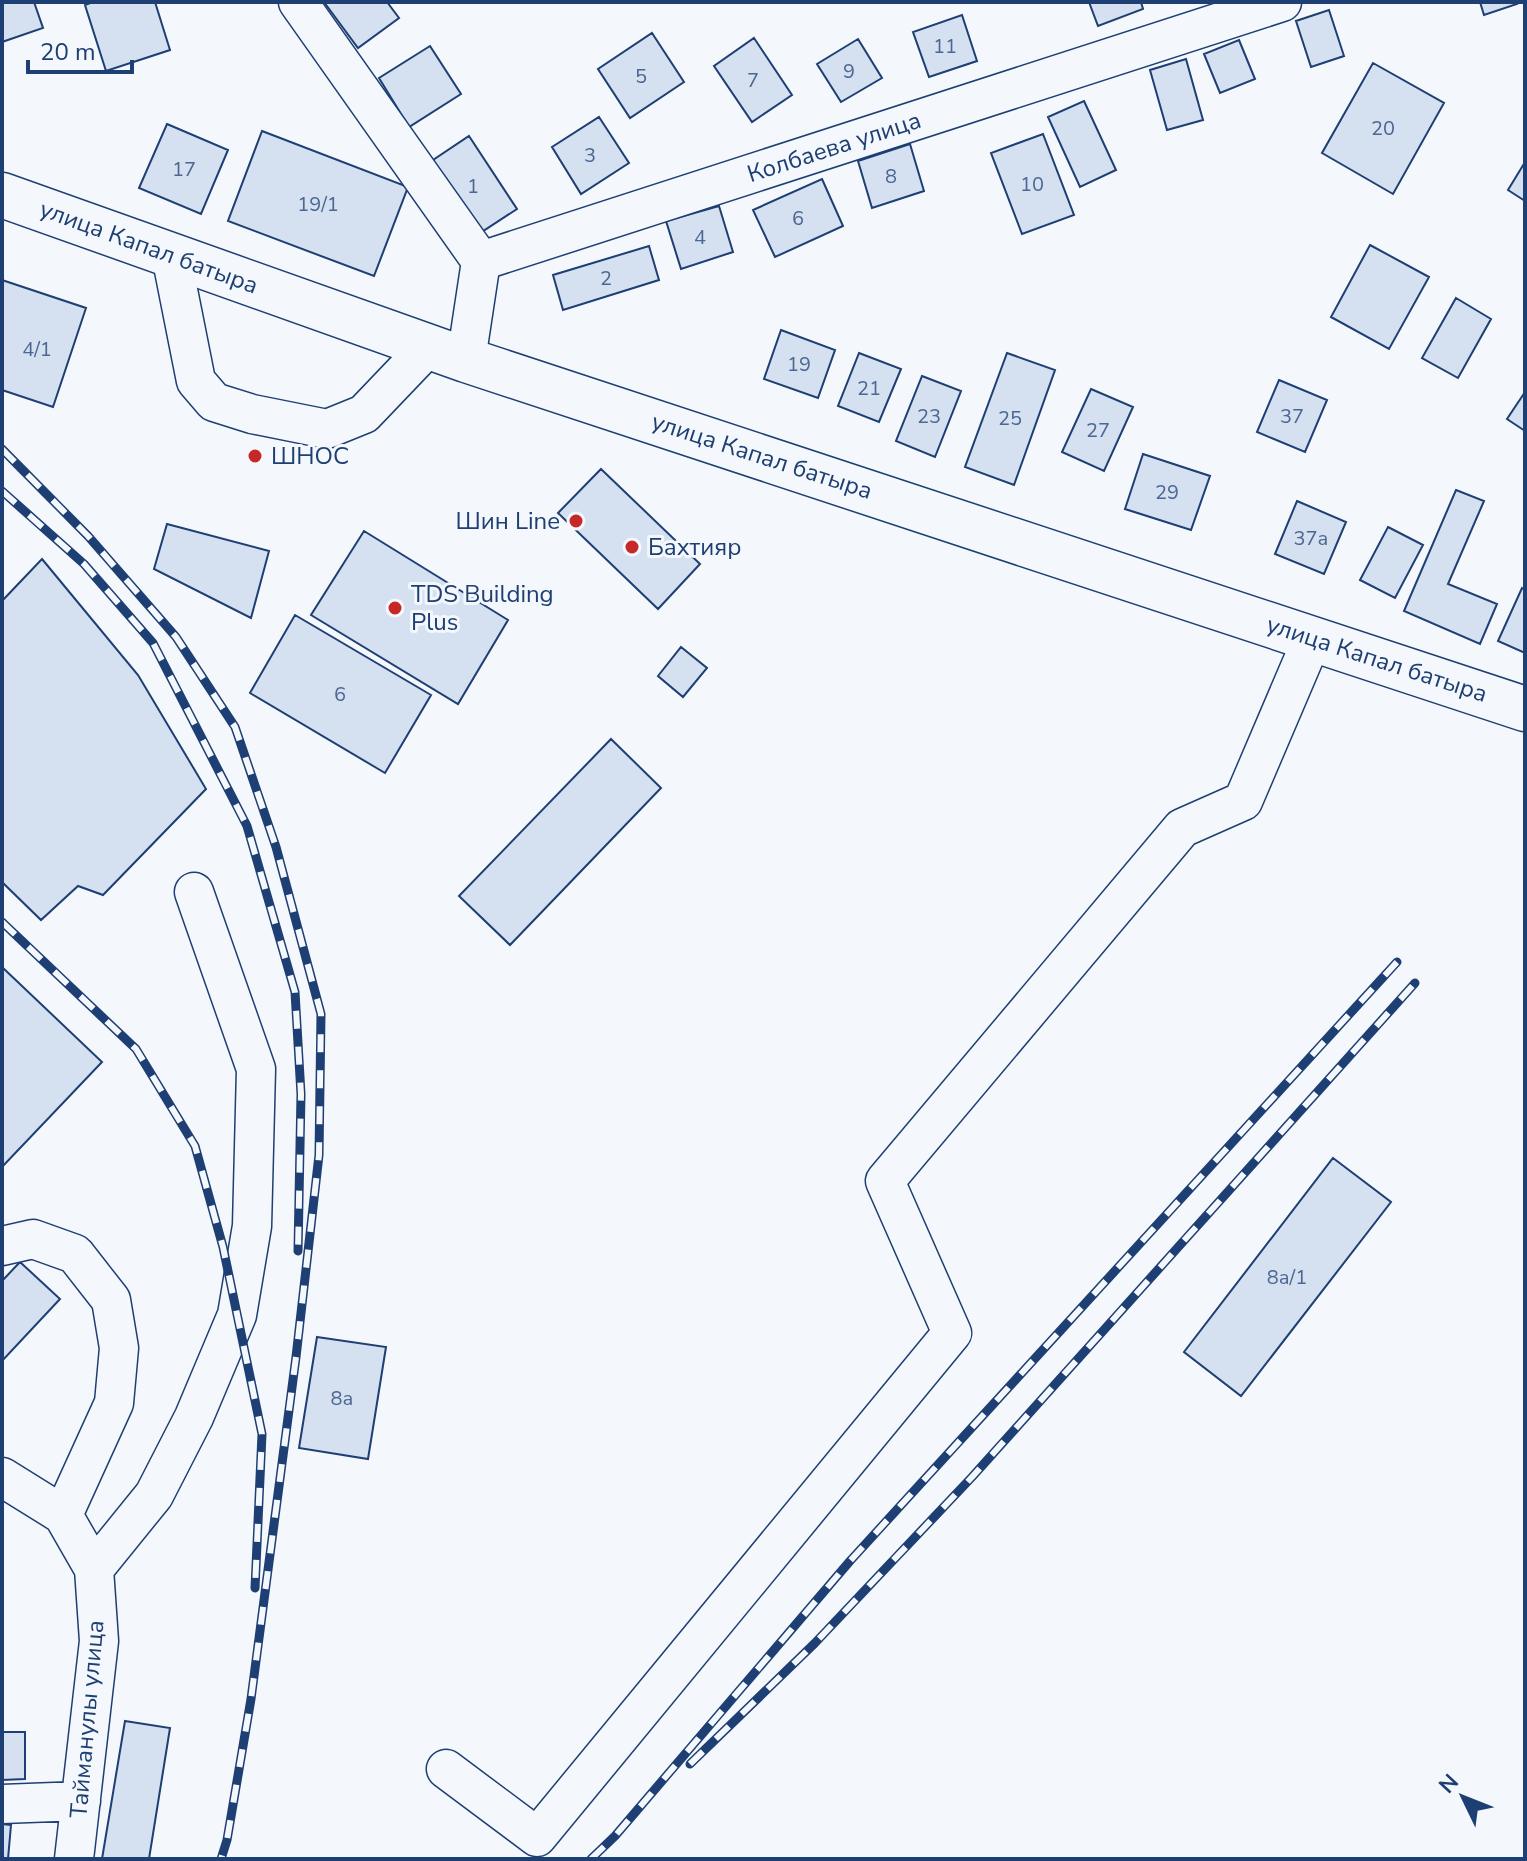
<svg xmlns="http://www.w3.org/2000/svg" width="1527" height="1861" font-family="'Nunito Sans',sans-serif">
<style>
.building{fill:#d5e0f0;stroke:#1d3f73;stroke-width:2}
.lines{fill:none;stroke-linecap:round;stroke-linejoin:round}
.minor-casing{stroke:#1d3f73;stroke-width:41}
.major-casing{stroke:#1d3f73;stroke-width:47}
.minor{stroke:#f4f7fb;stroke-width:38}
.major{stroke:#f4f7fb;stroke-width:44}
.rail-casing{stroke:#1d3f73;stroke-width:9}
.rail{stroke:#f4f7fb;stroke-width:6;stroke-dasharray:18;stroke-linecap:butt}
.poi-dot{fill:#c62828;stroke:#f4f7fb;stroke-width:3}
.labels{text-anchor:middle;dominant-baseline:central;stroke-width:6;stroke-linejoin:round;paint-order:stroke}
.number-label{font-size:20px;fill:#4b6792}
.street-label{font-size:24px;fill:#1d3f73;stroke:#f4f7fb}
.poi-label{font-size:24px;fill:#1d3f73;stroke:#f4f7fb;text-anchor:start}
</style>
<rect width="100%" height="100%" fill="#f4f7fb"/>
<path class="building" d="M2,2h32l9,26 -41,14z
M93,2h62l15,48 -64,21 -21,-66z
M324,2h63l12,16 -41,30z
M1089,2h52l2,7 -45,17z
M1480,2h36l1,2 -33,11z
M1329,10l15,46 -33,11 -15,-46z
M962,15l15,46 -48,16 -16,-45z
M652,33l32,49 -54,36 -32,-49z
M754,38l38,57 -40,27 -38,-56z
M858,39l24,39 -41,24 -24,-38z
M1239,40l16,39 -35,14 -16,-39z
M430,46l31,48 -52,33 -30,-49z
M1186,59l17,61 -36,10 -17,-60z
M1373,63l71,40 -51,91 -71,-41z
M1084,101l32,69 -36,17 -32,-70z
M599,117l30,46 -48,31 -29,-47z
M167,124l61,26 -27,64 -62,-26z
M262,131l146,56 -34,89 -146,-55z
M1043,134l31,81 -52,19 -31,-81z
M469,136l48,73 -40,26 -47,-73z
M910,144l14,47 -52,17 -14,-47z
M1525,162v39l-17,-11z
M822,179l21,47 -68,31 -22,-47z
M719,206l14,46 -52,17 -15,-48z
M1370,245l59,32 -40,72 -58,-32z
M649,246l10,34 -96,30 -10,-35z
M2,280l84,28 -33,99 -51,-17z
M1456,298l35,21 -33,59 -36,-20z
M781,330l54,20 -17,48 -54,-19z
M859,353l42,16 -22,53 -41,-16z
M1007,353l48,17 -41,115 -49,-18z
M922,376l39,15 -26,66 -39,-16z
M1279,380l48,20 -22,52 -48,-20z
M1091,389l42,18 -29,64 -42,-19z
M1525,392v39l-18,-12z
M1143,454l67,22 -19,54 -66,-21z
M601,469l99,95 -42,45 -100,-96z
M1456,490l28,11 -36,83 49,20 -17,40 -76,-33z
M1297,501l49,21 -22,52 -49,-20z
M167,524l102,27 -18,67 -97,-49z
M1388,527l35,18 -28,53 -35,-18z
M364,531l144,89 -50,84 -147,-89z
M42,559l96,116 68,114 -103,106 -25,-9 -37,34 -39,-38v-281z
M1522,588l3,2v63l-27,-12z
M295,615l136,80 -46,78 -135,-80z
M681,647l26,21 -24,29 -25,-21z
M611,739l50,49 -151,157 -51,-49z
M2,967l100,95 -100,105z
M1333,1158l58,44 -150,194 -57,-44z
M20,1262l40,37 -58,62v-80z
M317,1337l69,10 -18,112 -69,-11z
M125,1721l45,7 -21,131h-47z
M2,1732h23v47l-23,1z
M2,1824l9,1 -3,34h-6z"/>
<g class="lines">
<defs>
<path id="minor" d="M298,2l183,259
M171,255l25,126 18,21 38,12 75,15 37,-15 64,-67
M466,360l15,-99 801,-259
M2,1246l31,-7 42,15 36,46 8,48 -5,55 -51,112
M2,1477l61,38 31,54 5,72 -25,218
M94,1569l60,-74 40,-78 43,-102 15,-89 4,-157 -62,-177
M446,1769l91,68 415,-504 -67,-152 297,-353 61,-27 70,-164
M2,1804l79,-3"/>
<path id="major" d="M2,195l464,165 1059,349"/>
</defs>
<use href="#minor" class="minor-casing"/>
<use href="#major" class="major-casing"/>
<use href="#minor" class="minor"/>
<use href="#major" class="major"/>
<defs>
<path id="rail" d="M2,449l86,87 88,101 59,90 41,120 45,167 -2,141 -23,202 -45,342 -24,141 -6,19
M2,491l82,73 69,79 94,183 48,166 6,102 -3,157
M2,922l134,127 59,97 28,101 39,187 -7,154
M690,1764l125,-121 157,-166 443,-494
M591,1859l24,-23 235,-275 547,-599"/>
</defs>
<use href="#rail" class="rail-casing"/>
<use href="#rail" class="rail"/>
</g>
<g class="poi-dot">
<circle cx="255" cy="456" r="8"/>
<circle cx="576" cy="521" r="8"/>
<circle cx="632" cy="547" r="8"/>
<circle cx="395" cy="608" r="8"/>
</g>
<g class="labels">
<g class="number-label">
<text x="945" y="46">11</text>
<text x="849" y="71">9</text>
<text x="641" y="76">5</text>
<text x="753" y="80">7</text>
<text x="1383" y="128">20</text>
<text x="590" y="155">3</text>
<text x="184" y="169">17</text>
<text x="891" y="176">8</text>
<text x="1032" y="184">10</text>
<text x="473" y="186">1</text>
<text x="318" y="204">19/1</text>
<text x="798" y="218">6</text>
<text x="700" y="237">4</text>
<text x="606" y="278">2</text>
<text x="37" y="349">4/1</text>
<text x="799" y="364">19</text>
<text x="869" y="388">21</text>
<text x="929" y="416">23</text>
<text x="1292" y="416">37</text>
<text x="1010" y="418">25</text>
<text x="1098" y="430">27</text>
<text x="1167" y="492">29</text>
<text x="1311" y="538">37а</text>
<text x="340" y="694">6</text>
<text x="1287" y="1277">8а/1</text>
<text x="342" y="1398">8а</text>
</g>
<g class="street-label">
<text transform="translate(834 147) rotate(-18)">Колбаева улица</text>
<text transform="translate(149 247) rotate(20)">улица Капал батыра</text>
<text transform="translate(762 456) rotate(18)">улица Капал батыра</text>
<text transform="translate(1377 659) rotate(18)">улица Капал батыра</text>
<text transform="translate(87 1719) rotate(-85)">Тайманулы улица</text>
</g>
<g class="poi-label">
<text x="271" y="456">ШНОС</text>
<text x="560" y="521" text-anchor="end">Шин Line</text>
<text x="648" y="547">Бахтияр</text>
<text x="411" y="594">TDS Building<tspan x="411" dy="28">Plus</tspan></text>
</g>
</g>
<rect width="1527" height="1861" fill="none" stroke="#1d3f73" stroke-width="8"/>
<g transform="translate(1463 1797) rotate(313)" stroke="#f4f7fb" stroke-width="6" paint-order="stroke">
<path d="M0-6L14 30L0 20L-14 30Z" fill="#1d3f73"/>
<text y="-12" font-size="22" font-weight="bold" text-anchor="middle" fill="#1d3f73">N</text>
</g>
<path d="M28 60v12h104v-12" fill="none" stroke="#1d3f73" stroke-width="4"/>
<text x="40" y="60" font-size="24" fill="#1d3f73" stroke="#f4f7fb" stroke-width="6" paint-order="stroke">20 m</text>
</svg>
